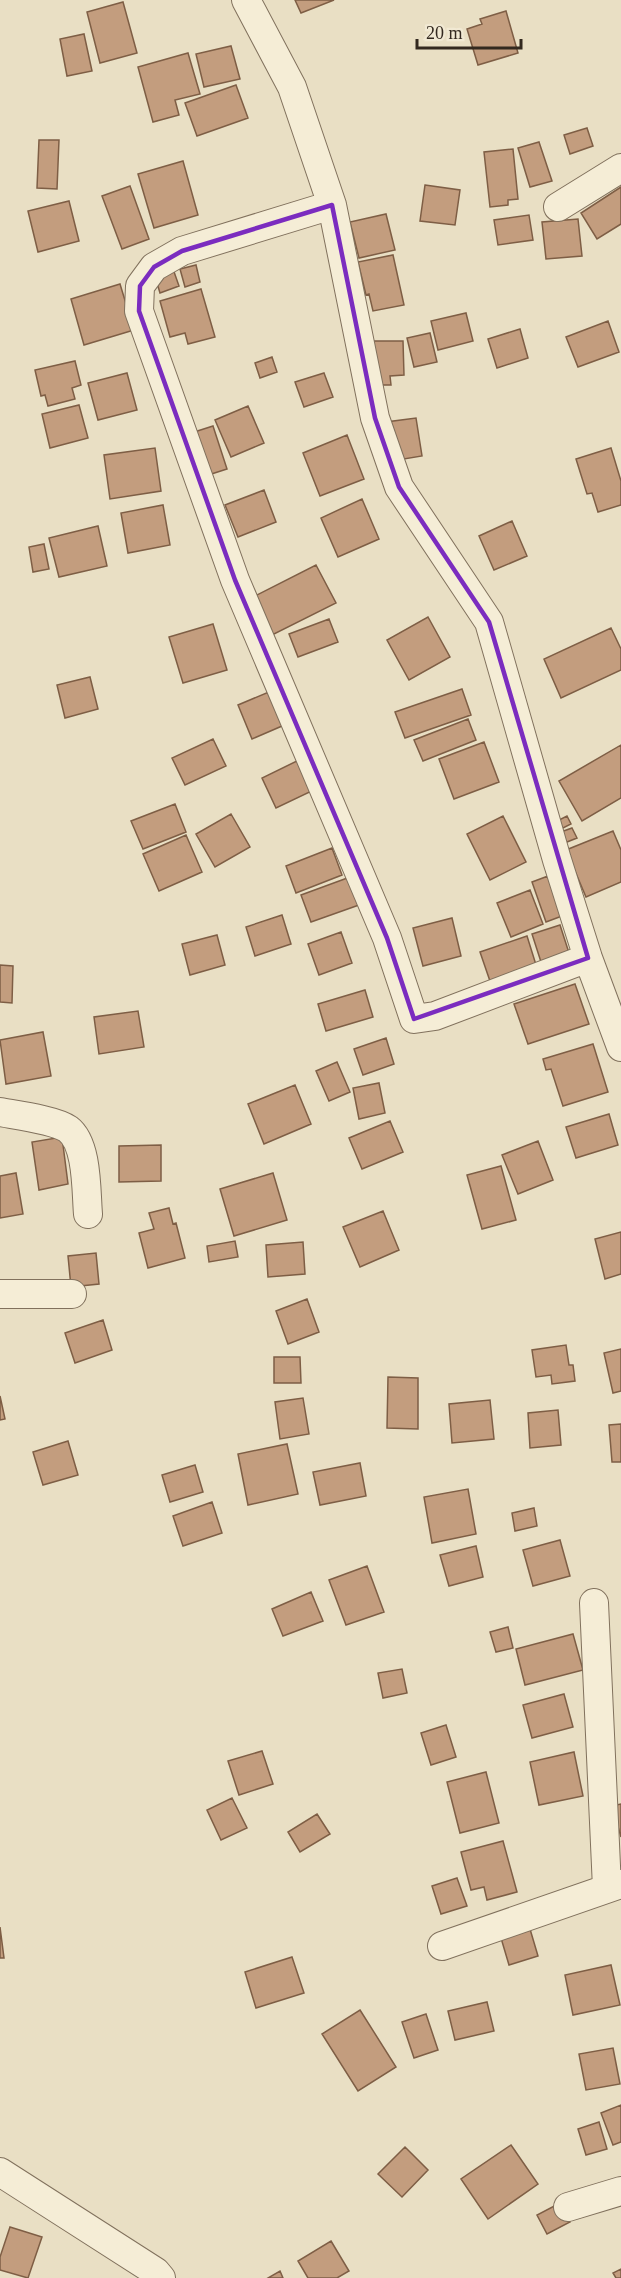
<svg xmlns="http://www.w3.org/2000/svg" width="621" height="2278" font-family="'Times New Roman',serif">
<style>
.building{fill:#c39d7e;stroke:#7e5e45;stroke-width:1.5}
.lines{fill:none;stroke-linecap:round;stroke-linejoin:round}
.minor-casing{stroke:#81715d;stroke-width:30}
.minor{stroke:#f5edd6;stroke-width:28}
.marked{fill:none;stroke:#7b2cbf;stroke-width:4.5;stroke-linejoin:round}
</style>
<rect width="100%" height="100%" fill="#e9dfc4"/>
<path class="building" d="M295,0h39l-33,13z
M123,2l14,51 -37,10 -13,-51z
M506,11l12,42 -40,12 -11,-36 15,-5 -2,-5z
M84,34l8,37 -25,5 -7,-37z
M231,46l9,33 -36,8 -8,-33z
M188,53l12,41 -25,6 4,15 -26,7 -15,-55z
M236,85l12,33 -51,18 -12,-33z
M587,128l6,18 -23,8 -6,-19z
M39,140h20l-2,49 -20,-1z
M539,142l13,39 -22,6 -12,-39z
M513,149l5,50 -10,1v5l-18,2 -6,-55z
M183,161l15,54 -44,13 -16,-54z
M425,185l35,5 -5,35 -35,-4z
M130,186l19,53 -27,10 -20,-53z
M621,187v37l-24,15 -16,-26z
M69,201l10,40 -41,11 -10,-41z
M386,214l9,36 -36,8 -9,-36z
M529,215l4,25 -35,5 -4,-25z
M578,219l4,37 -36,3 -4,-37z
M393,255l11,50 -31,6 -4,-17 -3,1 -8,-33z
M196,265l4,17 -15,5 -5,-18z
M172,266l7,20 -19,7 -6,-20z
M120,284l14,46 -50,15 -13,-46z
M201,289l14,48 -27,7 -3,-11 -15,4 -10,-36z
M466,313l7,28 -35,9 -7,-29z
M608,321l11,31 -41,15 -12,-30z
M520,329l8,29 -31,10 -9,-29z
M430,333l7,29 -23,5 -7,-29z
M372,341h31l1,34 -14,1 1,9h-18z
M272,357l5,15 -17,6 -5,-15z
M75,361l6,24 -9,3 3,11 -27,7 -3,-11 -4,1 -6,-26z
M127,373l10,37 -39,10 -10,-37z
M324,373l9,24 -29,10 -9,-25z
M79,405l9,33 -38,10 -8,-34z
M248,406l16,37 -33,14 -16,-37z
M416,418l6,38 -30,5 -6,-39z
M213,426l14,43 -25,8 -14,-43z
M347,435l17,44 -44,17 -17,-43z
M155,448l6,43 -51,8 -6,-44z
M611,448l10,33v24l-23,7 -6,-19 -5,1 -11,-35z
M264,490l12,32 -38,15 -13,-32z
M362,499l17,40 -41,18 -17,-39z
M163,505l7,40 -42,8 -7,-40z
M512,521l15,35 -33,14 -15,-34z
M98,526l9,40 -48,11 -10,-39z
M44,544l5,25 -16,3 -4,-25z
M316,565l20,38 -66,33 -19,-38z
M428,617l22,40 -41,23 -22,-40z
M329,619l9,23 -40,15 -9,-23z
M213,624l14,46 -44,13 -14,-46z
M611,628l10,21v21l-60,28 -17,-39z
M90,677l8,32 -33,9 -8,-33z
M276,689l13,34 -37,16 -14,-34z
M462,689l9,26 -66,23 -10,-26z
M468,719l8,21 -53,21 -9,-21z
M213,739l13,27 -41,19 -13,-27z
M484,742l15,40 -45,17 -15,-40z
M621,745v53l-39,23 -23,-40z
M301,759l15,30 -40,19 -14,-30z
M175,804l11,28 -43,17 -12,-28z
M231,814l19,33 -35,20 -19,-33z
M503,816l23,46 -36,18 -23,-46z
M567,816l4,8 -12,6 -4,-8z
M572,828l5,10 -15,6 -4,-11z
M613,831l8,19v32l-35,15 -20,-47z
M186,835l16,37 -43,19 -16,-37z
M332,848l10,27 -46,18 -10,-27z
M548,876l14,40 -16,6 -14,-40z
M350,877l9,28 -48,17 -10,-27z
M530,890l13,34 -32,13 -14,-34z
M282,915l9,29 -36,12 -9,-29z
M452,918l9,38 -38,10 -10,-38z
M560,925l10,31 -28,9 -10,-31z
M341,932l11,31 -33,12 -11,-31z
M217,935l8,30 -35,10 -8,-31z
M527,936l10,32 -46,16 -11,-32z
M0,965l13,1 -1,37 -12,-1z
M575,984l14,40 -61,20 -14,-40z
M365,990l8,27 -47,14 -8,-27z
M138,1011l6,36 -45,7 -5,-37z
M43,1032l8,44 -45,8 -6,-44z
M386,1038l8,26 -31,11 -9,-26z
M593,1044l15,48 -45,14 -12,-37 -5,1 -3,-11z
M337,1062l13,30 -21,9 -13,-30z
M379,1083l6,30 -26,6 -6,-31z
M295,1085l16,39 -47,20 -16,-40z
M609,1114l9,31 -42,13 -10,-31z
M390,1121l13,31 -41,17 -13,-31z
M62,1137l6,47 -29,6 -7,-48z
M538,1141l15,39 -35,14 -16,-39z
M161,1145v36l-42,1v-36z
M501,1166l15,54 -34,9 -15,-54z
M16,1173l7,41 -23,4v-42z
M273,1173l14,47 -53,16 -14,-47z
M169,1208l4,16 3,-1 9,35 -37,10 -9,-35 15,-4 -5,-16z
M383,1211l16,39 -39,17 -17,-40z
M621,1232v42l-16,5 -10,-40z
M235,1241l3,16 -29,5 -2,-16z
M303,1242l2,32 -37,3 -2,-32z
M96,1253l3,31 -28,3 -3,-31z
M307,1299l12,33 -31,12 -12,-33z
M103,1320l9,30 -37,13 -10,-30z
M566,1345l3,20h4l2,16 -23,3 -1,-9 -15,2 -4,-27z
M621,1349v42l-8,2 -9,-40z
M274,1357h26l1,26h-27z
M388,1377l30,1v51l-31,-1z
M0,1396l5,23 -5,1z
M303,1398l6,36 -29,5 -5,-37z
M490,1400l4,39 -42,4 -3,-39z
M558,1410l3,35 -31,3 -2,-35z
M621,1424v38h-9l-3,-37z
M68,1441l10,34 -35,10 -10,-33z
M287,1444l11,50 -50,11 -10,-51z
M360,1463l6,33 -46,9 -7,-33z
M195,1465l8,27 -33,10 -8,-27z
M468,1489l8,45 -44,9 -8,-46z
M212,1502l10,31 -39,13 -10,-30z
M534,1508l3,18 -22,5 -3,-18z
M560,1540l10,36 -37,10 -10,-36z
M476,1546l7,31 -34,9 -9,-31z
M367,1566l17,46 -38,13 -17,-45z
M311,1592l12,29 -40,15 -11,-27z
M508,1627l5,21 -17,4 -6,-20z
M573,1634l10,36 -58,15 -9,-36z
M402,1669l5,24 -24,5 -5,-25z
M564,1694l9,33 -41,11 -9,-33z
M446,1725l10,32 -25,8 -10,-32z
M262,1751l11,33 -34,11 -11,-34z
M574,1752l9,44 -44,9 -9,-43z
M486,1772l13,51 -39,10 -13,-51z
M232,1798l15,30 -26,12 -14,-30z
M621,1804v33l-9,-31z
M317,1814l13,20 -30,18 -12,-20z
M503,1841l14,51 -30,8 -3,-13 -13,3 -10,-38z
M457,1878l10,28 -26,8 -9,-28z
M0,1927l4,31h-4z
M530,1929l8,27 -29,9 -8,-27z
M292,1957l12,36 -48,15 -11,-36z
M611,1965l9,40 -47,10 -8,-40z
M487,2002l7,29 -39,9 -7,-29z
M360,2010l36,57 -38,24 -36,-57z
M426,2014l12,36 -24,8 -12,-36z
M613,2048l7,36 -34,6 -7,-36z
M621,2105v37l-8,3 -12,-32z
M599,2122l8,27 -21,6 -8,-26z
M511,2145l27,39 -50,35 -27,-40z
M405,2147l23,23 -26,27 -24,-23z
M560,2203l10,19 -23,12 -10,-19z
M10,2227l32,10 -14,41 -28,-8v-13z
M331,2241l18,30 -12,7h-29l-10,-17z
M621,2269v9h-5l-3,-5z
M280,2271l3,7h-15z"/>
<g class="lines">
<defs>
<path id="minor" d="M246,0l46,87 40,118 43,213 24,69 90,135 68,238 31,98 33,89
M332,205l-150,46 -28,16 -14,19 -1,25 96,269 152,358 27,81 21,-3 153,-58
M558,207l63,-39
M0,1112c16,3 55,8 68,17 20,15 18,63 20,85
M0,1294h72
M594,1603l13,285
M442,1946l179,-62
M0,2172l156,100 5,6
M568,2207l53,-16"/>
</defs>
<use href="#minor" class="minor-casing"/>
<use href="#minor" class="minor"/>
</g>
<path class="marked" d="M332,205l43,213 24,69 90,135 99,336 -174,61 -27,-81 -152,-358 -96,-269 1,-25 14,-19 28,-16z"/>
<path d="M417 39v9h104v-9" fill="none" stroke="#33291f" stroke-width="3"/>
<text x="426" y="39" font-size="18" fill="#33291f" stroke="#f1e9d3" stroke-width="4.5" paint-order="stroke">20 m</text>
</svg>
